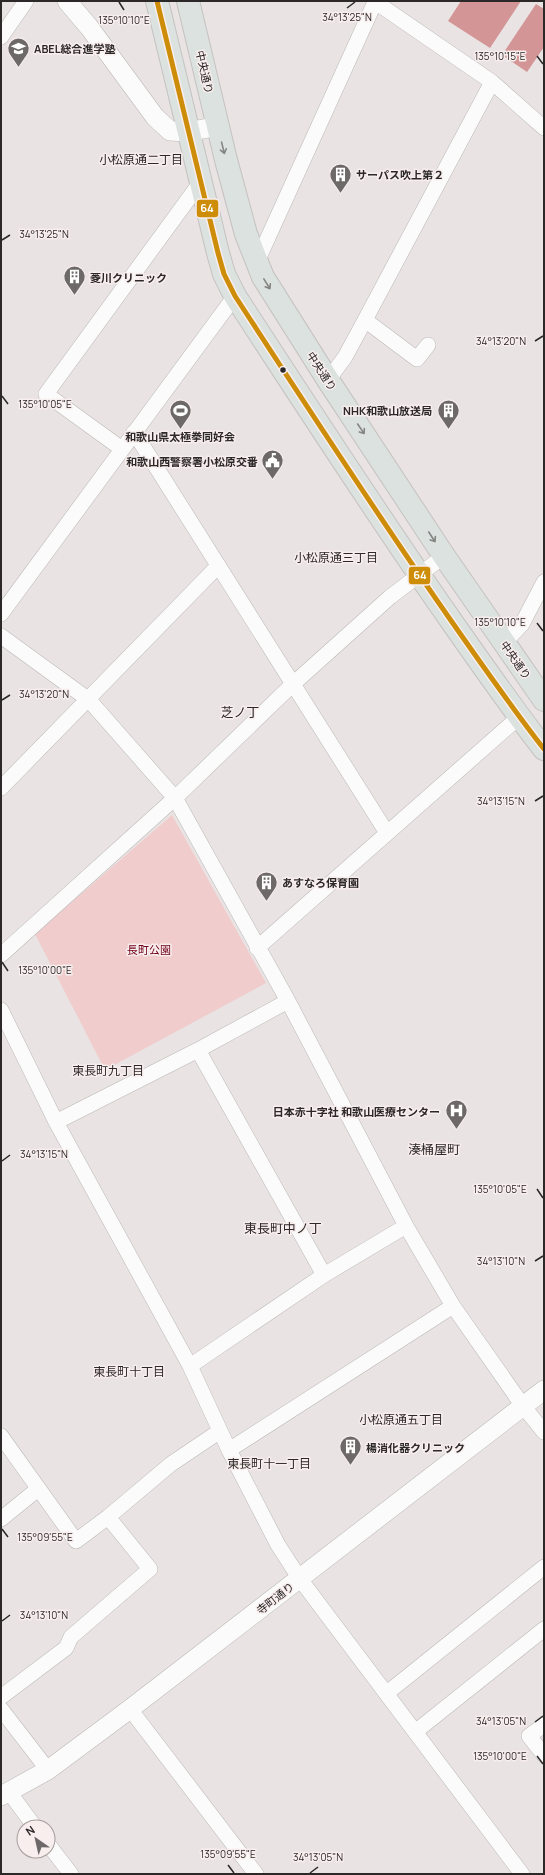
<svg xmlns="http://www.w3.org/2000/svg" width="545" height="1875" font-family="Manrope,'Noto Sans JP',sans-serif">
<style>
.green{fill:#f0cccc}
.water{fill:#d39595}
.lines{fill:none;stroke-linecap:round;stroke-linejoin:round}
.minor-casing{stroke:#bcb8b8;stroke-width:16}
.tertiary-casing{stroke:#bcb8b8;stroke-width:20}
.trunk-casing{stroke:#c5c2c1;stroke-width:24}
.minor{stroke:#fcfbfb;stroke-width:15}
.tertiary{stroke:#fcfbfb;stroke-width:19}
.trunk{stroke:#dce2df;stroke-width:22}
.bus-1-casing{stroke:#f8eeee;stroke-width:8}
.bus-1{stroke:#ce8d08;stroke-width:5}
.oneway{stroke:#848583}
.ticks{fill:none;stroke:#2b2827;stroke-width:1.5}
.bus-dot{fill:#2b2827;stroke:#f8eeee;stroke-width:1.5}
.labels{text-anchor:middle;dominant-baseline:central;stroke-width:3;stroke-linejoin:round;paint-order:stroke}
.poi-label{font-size:11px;font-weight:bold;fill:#2b2827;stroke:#f8eeee;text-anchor:start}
.street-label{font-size:11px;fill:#2b2827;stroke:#f8eeee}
.park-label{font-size:11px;fill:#720219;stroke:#f8eeee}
.neighbourhood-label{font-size:12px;fill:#2b2827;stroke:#f8eeee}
.quarter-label{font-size:13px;fill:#2b2827;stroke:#f8eeee}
.ticks-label{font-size:10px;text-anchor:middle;fill:#2b2827;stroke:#f8eeee;stroke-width:3;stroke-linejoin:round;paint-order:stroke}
.line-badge{stroke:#f8eeee;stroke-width:1.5}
.badge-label{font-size:11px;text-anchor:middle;font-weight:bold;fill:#fff}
</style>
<rect width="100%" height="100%" fill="#e9e3e3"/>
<path class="green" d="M172,815l94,168 -161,87 -70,-136z"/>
<path class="water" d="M461,1h60l-31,47 -42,-27z
M536,4l8,5v38l-17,25 -25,-17z"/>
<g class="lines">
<defs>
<path id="minor" d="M374,1l118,81 52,46
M1,37l25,-36
M256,264l119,-262
M365,320l52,39 11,-14
M328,380l17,-23 20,-37 127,-238
M134,432l253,401
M122,449l-76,-55 154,-211
M1,614l234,-318
M1,636l88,64 86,98 113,203 118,225 47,80 70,100 21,26
M504,643l18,-19 22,-42
M1,788l217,-222
M257,948l262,-231
M1,955l174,-157 118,-114 97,-87 54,-41
M1,1010l55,112 134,244 39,84 49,95 22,34 222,295
M198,1050l126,225
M56,1122l142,-72 90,-49
M190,1366l134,-91 82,-49
M1,1436l75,105 32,-24 42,52 -79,68 -5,11 -65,49
M229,1450l224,-144
M108,1517l63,-53 49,-33
M1,1519l37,-30
M387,1693l157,-126
M1,1709l47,61
M130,1709l126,165
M544,1725l-15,11 15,19
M415,1732l129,-103
M9,1792l26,35
M48,1844l23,30"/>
<path id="tertiary" d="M67,1l22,26 66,90 15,14 18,1 30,-6
M1,1796l47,-26 82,-61 414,-319"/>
<path id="trunk" d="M157,1l61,252 6,21 11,22c71,109 142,219 217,326 30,43 60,86 92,127
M188,1l38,159 20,74 17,43 65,103 116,176 100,144"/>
</defs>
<use href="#minor" class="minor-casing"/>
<use href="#tertiary" class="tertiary-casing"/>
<use href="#trunk" class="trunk-casing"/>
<use href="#minor" class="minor"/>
<use href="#tertiary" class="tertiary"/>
<use href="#trunk" class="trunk"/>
<defs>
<path id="bus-1" d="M157,1l61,252 6,21 11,22c71,109 142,219 217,326 30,43 60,86 92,127"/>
</defs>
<use href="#bus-1" class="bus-1-casing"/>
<use href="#bus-1" class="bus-1"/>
</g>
<defs><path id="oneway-shaft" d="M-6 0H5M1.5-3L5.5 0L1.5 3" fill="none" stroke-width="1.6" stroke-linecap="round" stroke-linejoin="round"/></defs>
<g class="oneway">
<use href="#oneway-shaft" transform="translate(223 148) rotate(76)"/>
<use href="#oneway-shaft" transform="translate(267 284) rotate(58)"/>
<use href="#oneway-shaft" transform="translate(361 429) rotate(56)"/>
<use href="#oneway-shaft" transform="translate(432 537) rotate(57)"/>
</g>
<path class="ticks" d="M119,2l5,8M347,8l8,-6M537,56l6,8M2,240l8,-5M535,341l8,-5M2,396l6,8M537,623l6,8M2,700l8,-5M535,801l8,-5M2,962l6,9M2,1161l8,-6M537,1189l6,9M535,1261l8,-5M2,1529l6,8M2,1621l8,-6M535,1722l8,-6M537,1756l6,8M228,1865l6,8M310,1873l8,-6"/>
<defs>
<symbol id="school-pin" viewBox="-11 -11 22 30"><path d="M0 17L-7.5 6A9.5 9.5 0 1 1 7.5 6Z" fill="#6e6969" stroke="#f8eeee"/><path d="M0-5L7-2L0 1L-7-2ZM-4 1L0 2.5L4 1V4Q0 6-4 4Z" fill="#fff"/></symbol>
<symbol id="building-pin" viewBox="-11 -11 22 30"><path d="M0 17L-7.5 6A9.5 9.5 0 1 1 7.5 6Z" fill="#6e6969" stroke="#f8eeee"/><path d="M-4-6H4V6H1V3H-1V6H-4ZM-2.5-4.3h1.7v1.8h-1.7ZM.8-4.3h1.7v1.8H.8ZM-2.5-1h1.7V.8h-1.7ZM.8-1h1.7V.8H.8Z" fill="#fff"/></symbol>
<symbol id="stadium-pin" viewBox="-11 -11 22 30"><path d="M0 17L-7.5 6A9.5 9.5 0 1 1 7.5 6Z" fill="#6e6969" stroke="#f8eeee"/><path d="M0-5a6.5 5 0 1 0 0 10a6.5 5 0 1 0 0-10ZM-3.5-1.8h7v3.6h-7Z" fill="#fff"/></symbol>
<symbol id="civic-pin" viewBox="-11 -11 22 30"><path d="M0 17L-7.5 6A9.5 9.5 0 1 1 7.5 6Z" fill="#6e6969" stroke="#f8eeee"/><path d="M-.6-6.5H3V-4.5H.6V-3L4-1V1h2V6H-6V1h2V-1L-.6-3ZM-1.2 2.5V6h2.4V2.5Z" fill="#fff"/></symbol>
<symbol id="hospital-pin" viewBox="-11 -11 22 30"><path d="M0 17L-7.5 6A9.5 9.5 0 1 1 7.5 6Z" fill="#6e6969" stroke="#f8eeee"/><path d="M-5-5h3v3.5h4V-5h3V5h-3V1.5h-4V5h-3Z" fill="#fff"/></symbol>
</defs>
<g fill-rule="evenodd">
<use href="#school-pin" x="6" y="36" width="25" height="34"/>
<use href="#building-pin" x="328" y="162" width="25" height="34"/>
<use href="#building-pin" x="62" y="264" width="25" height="34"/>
<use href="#stadium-pin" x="168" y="398" width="25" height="34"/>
<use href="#building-pin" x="436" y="398" width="25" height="34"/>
<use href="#civic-pin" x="260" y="448" width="25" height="34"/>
<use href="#building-pin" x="254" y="870" width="25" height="34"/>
<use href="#hospital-pin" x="444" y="1098" width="25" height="34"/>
<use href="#building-pin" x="338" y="1434" width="25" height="34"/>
</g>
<circle class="bus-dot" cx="283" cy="370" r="3.5"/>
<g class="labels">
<g class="poi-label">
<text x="34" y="48">ABEL総合進学塾</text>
<text x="356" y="174">サーパス吹上第２</text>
<text x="90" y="277">菱川クリニック</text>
<text x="432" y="410" text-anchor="end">NHK和歌山放送局</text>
<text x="180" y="436" text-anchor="middle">和歌山県太極拳同好会</text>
<text x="258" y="461" text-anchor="end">和歌山西警察署小松原交番</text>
<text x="282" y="882">あすなろ保育園</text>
<text x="440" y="1111" text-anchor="end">日本赤十字社 和歌山医療センター</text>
<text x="366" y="1447">楊消化器クリニック</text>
</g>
<g class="street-label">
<text transform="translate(205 72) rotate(77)">中央通り</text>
<text transform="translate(322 371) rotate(57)">中央通り</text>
<text transform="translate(516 660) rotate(55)">中央通り</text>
<text transform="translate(275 1598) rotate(-38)">寺町通り</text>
</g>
<g class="park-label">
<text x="149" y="949">長町公園</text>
</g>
<g class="neighbourhood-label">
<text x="141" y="159">小松原通二丁目</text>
<text x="336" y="557">小松原通三丁目</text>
<text x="108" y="1070">東長町九丁目</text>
<text x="129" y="1371">東長町十丁目</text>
<text x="401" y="1419">小松原通五丁目</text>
<text x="269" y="1463">東長町十一丁目</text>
</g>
<g class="quarter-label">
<text x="240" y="712">芝ノ丁</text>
<text x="434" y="1149">湊桶屋町</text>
<text x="283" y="1228">東長町中ノ丁</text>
</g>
</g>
<g class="ticks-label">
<text x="347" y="21">34°13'25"N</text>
<text x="124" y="24">135°10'10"E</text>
<text x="500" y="60">135°10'15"E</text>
<text x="44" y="238">34°13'25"N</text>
<text x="501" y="345">34°13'20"N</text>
<text x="45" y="408">135°10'05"E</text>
<text x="500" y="626">135°10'10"E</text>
<text x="44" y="698">34°13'20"N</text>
<text x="501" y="805">34°13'15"N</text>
<text x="45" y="974">135°10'00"E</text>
<text x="44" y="1158">34°13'15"N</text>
<text x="500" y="1193">135°10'05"E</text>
<text x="501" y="1265">34°13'10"N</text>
<text x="45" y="1541">135°09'55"E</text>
<text x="44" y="1619">34°13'10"N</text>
<text x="501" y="1725">34°13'05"N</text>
<text x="500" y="1760">135°10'00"E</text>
<text x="228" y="1858">135°09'55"E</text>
<text x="318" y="1861">34°13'05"N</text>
</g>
<g class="line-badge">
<rect x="196" y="199" width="23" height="19" rx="4" fill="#ce8d08"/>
<rect x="408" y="566" width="23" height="19" rx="4" fill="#ce8d08"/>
</g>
<g class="badge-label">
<text x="207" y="212">64</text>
<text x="420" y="579">64</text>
</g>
<rect width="545" height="1875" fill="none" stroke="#2b2827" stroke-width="4"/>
<g transform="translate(36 1839) rotate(326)"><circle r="19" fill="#f8eeee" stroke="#a69f9e"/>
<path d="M0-3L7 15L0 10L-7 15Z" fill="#6e6969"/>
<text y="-6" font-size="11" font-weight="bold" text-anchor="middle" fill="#2b2827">N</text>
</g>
</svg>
